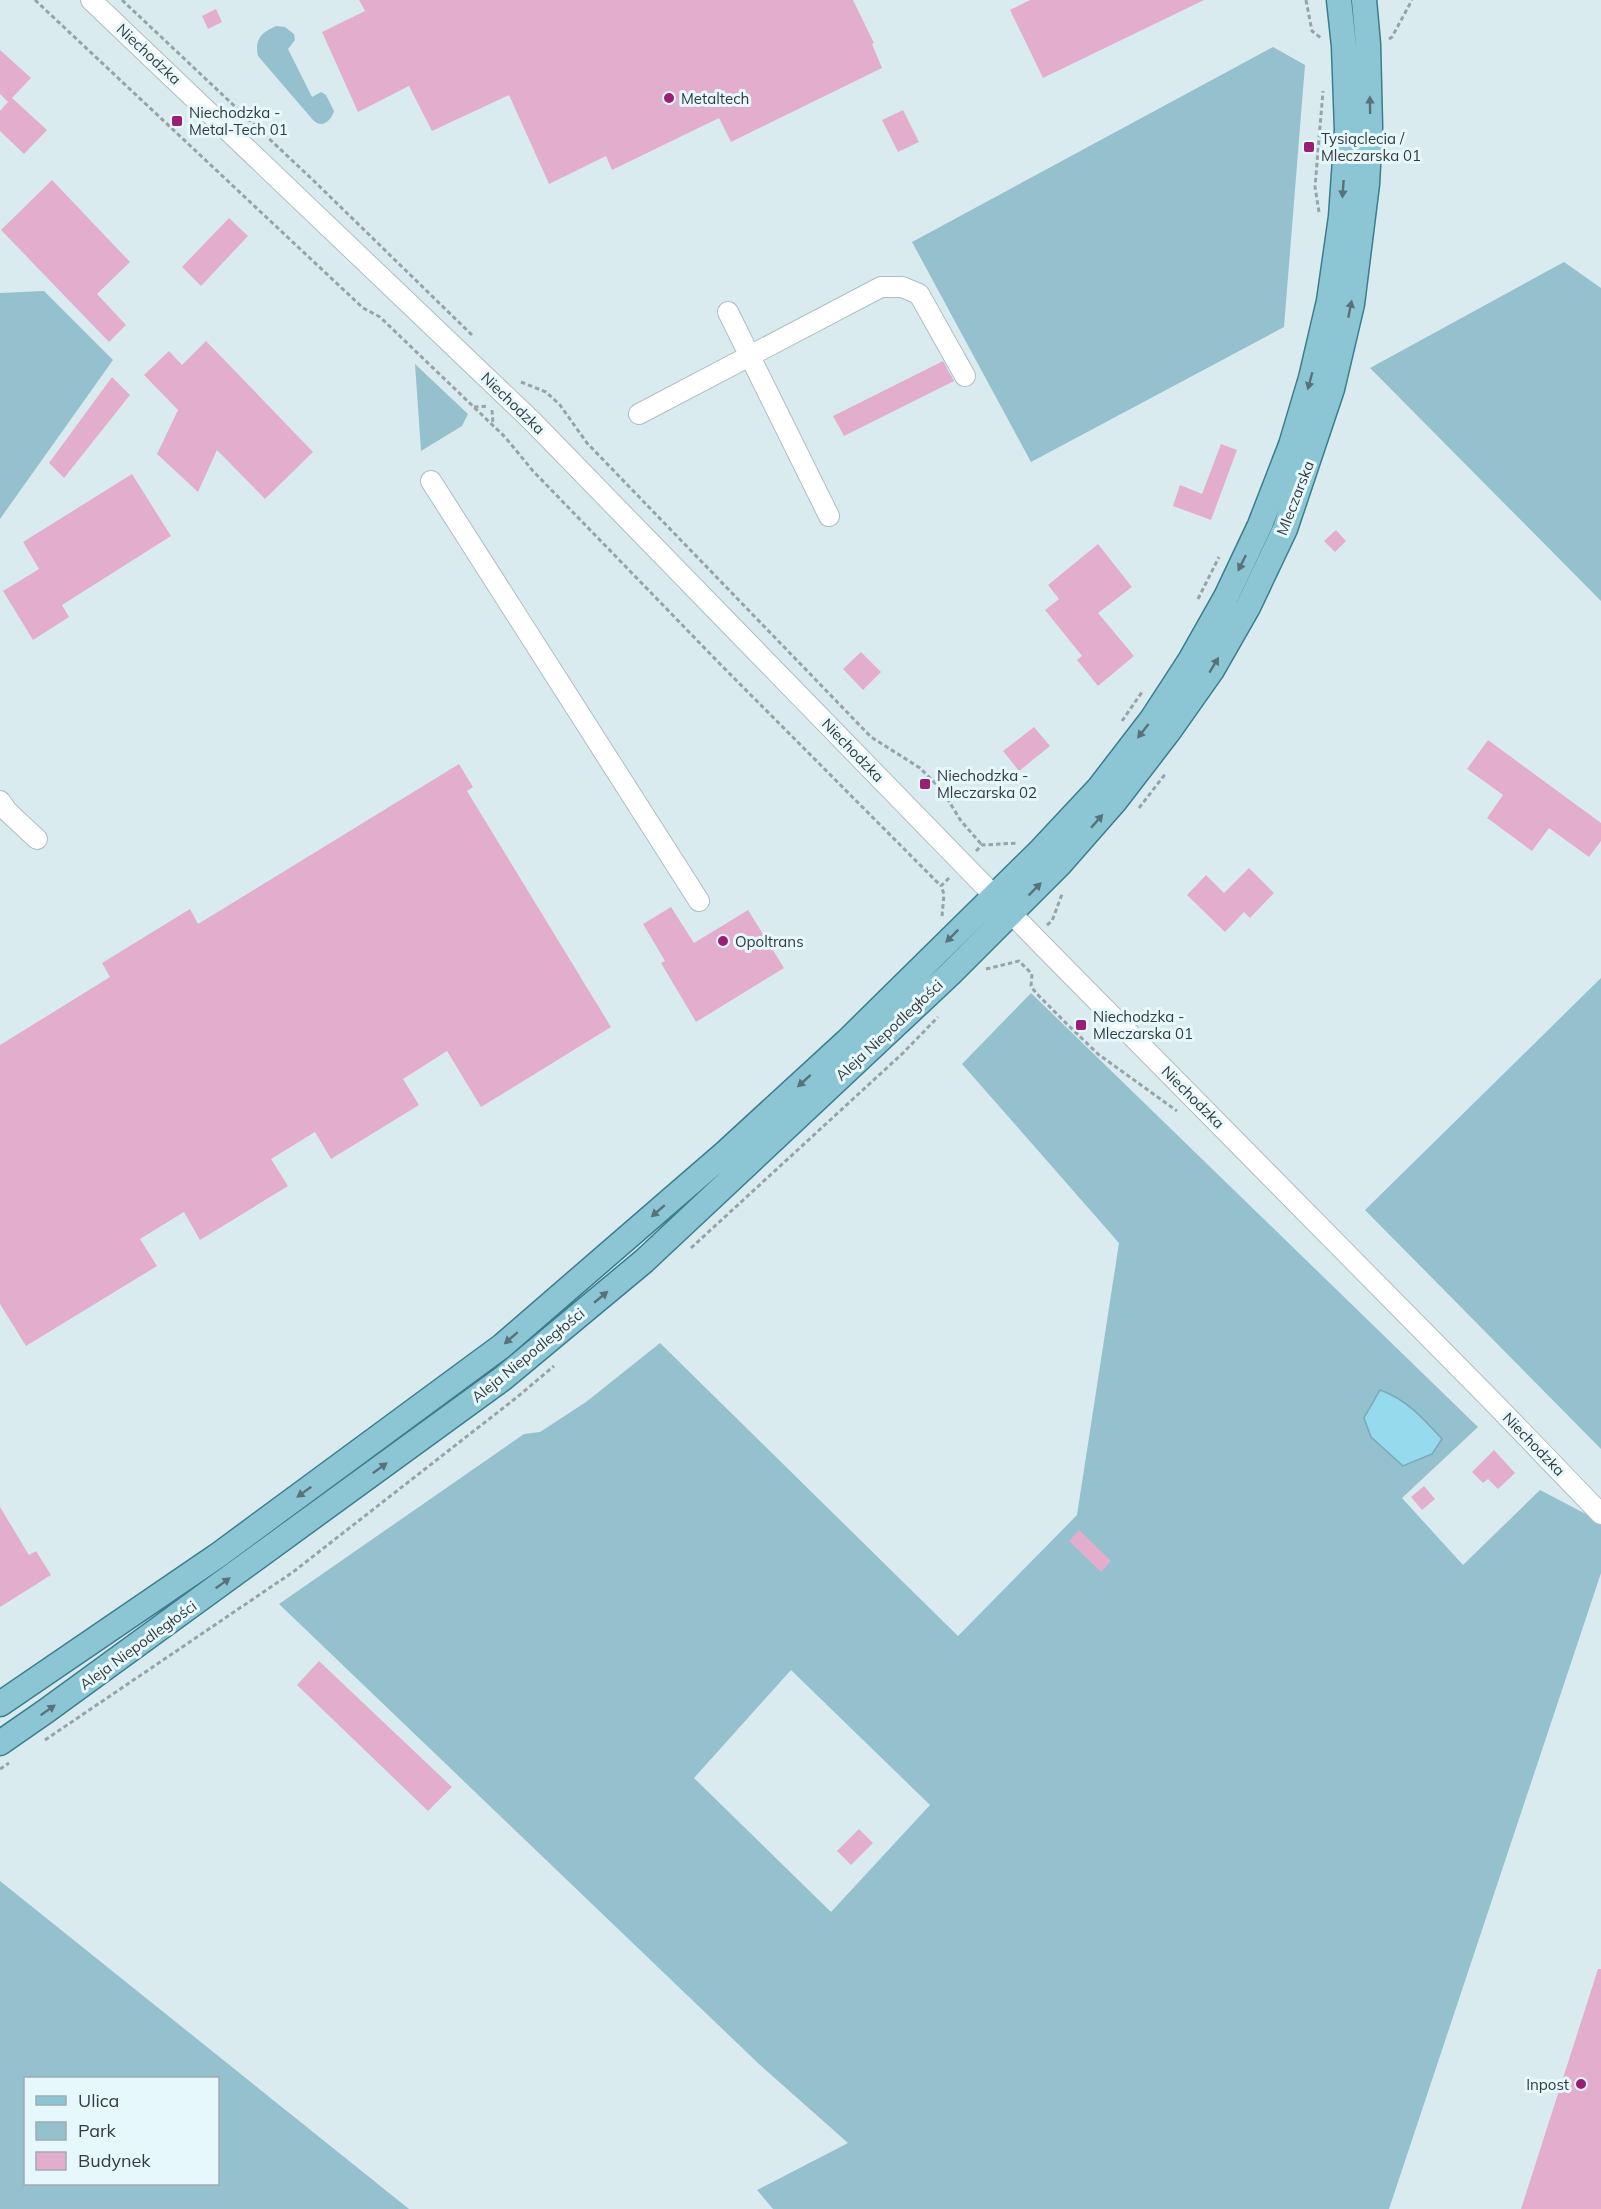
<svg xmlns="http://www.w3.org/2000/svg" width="1601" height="2209" font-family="Mulish,sans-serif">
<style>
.green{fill:#95c0cd;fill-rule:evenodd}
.water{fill:#95daed;stroke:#78aab8;stroke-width:1.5}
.building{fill:#e3aecd}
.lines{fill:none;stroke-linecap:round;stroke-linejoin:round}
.minor-casing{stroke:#aebec3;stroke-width:22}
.major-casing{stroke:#3b7d8d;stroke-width:27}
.path{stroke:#96a3a7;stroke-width:3;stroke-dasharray:4.5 3;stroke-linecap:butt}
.minor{stroke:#fff;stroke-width:20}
.major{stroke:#8cc6d4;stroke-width:24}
.oneway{fill:#577379}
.poi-dot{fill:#991e76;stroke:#e7f8fd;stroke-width:2}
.labels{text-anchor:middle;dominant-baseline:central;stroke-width:6;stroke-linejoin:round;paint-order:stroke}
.street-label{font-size:15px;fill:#343b3d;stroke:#e7f8fd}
.poi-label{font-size:15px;fill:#343b3d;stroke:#e7f8fd;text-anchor:start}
</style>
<rect width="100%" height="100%" fill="#daebf0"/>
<path class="green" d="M276,26l9,1 9,7 1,6 -7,9 24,48 9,-5 5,3 8,16c-3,10 -12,18 -21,9l-55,-64c-4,-17 4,-24 18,-30z
M1273,47l32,18 -21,262 -253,135 -119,-220z
M1564,262l37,26v313l-231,-233z
M44,291l69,69 -113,159v-226z
M415,364l53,50 -6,12 -41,25z
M1601,978v471l-236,-239z
M1031,993l447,434 -76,71 61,67 77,-75 61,32v51l-212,636h-616l-16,-19 91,-47 -88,-78 -481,-461 245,-170 16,-2 46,-30 74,-59 298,293 119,-121 42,-272 -157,-179zM791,1670l139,135 -99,107 -137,-134z
M0,1881l409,328h-409zM26,2078h192v106h-192z"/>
<path class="water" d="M1380,1390c26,9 44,29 62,49l-10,15 -29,12 -32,-29 -7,-19z"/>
<path class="building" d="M359,0h494l21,43 -2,1 10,24 -151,74 -12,-24 -107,52 -6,-14 -57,28 -40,-89 -77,36 -23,-45 -51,26 -36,-80 43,-21z
M1030,0h174l-161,78 -33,-68z
M216,9l6,13 -14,7 -6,-13z
M0,50l31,28 -19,20 35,32 -23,24 -24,-23v-20l8,-9 -8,-8z
M903,110l16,32 -21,10 -16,-32z
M52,180l78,82 -33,32 29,31 -17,17 -108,-112z
M229,218l19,18 -47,50 -19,-19z
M206,341l107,111 -48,47 -48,-49 -19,42 -41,-38 21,-44 -34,-35 25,-24 13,14z
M943,361l11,20 -110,55 -11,-20z
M112,377l18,18 -66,83 -15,-15z
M1221,444l16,6 -26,70 -38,-14 7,-21 22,9z
M132,474l39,62 -109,69 7,12 -36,23 -30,-49 36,-22 -16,-27z
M1336,530l10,11 -11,11 -11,-11z
M1098,544l34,43 -34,26 36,43 -36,30 -21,-26 5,-4 -37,-46 14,-11 -11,-14z
M861,652l20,20 -18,18 -20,-21z
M1034,727l16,19 -31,25 -16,-20z
M1488,740l113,83v18l-12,16 -40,-29 -17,23 -45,-33 16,-23 -36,-26z
M459,764l14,23 -6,4 144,236 -130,80 -34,-56 -44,28 16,26 -88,54 -16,-27 -44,27 17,27 -88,54 -16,-28 -44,27 17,27 -131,80 -26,-42v-259l110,-68 -8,-14 88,-54 8,15z
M1249,868l25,25 -24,25 -6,-6 -19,20 -38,-37 19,-20 18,18z
M671,907l23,36 54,-33 36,58 -88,54 -35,-59 4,-2 -22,-37z
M1494,1450l21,23 -17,16 -10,-10 -5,4 -11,-11z
M1424,1486l11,13 -13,11 -11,-13z
M0,1507l29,48 7,-4 15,24 -51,32z
M1079,1530l32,31 -10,11 -32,-31z
M319,1661l133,126 -24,24 -131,-126z
M859,1829l14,14 -22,22 -14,-14z
M1598,1969h3v240h-80z"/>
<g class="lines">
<defs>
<path id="minor" d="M91,0l441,421 511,525 454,460 104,108
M728,312l101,204
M639,414l242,-127h21l17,7 46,82
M431,481l268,420
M0,801l7,10 30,28"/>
<path id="major" d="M0,1704l217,-148 285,-210 223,-193 122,-112 194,-191 58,-62 53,-69 39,-60 35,-62 34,-72 31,-80 20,-67 18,-77 12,-84 6,-87 -3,-84 -5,-46
M0,1743l46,-32 456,-332 142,-118 306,-287 109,-109 57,-65 53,-69 43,-61 36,-63 37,-78 47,-140 20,-85 15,-120 3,-57 -2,-83 -4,-44"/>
</defs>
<use href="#minor" class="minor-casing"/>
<use href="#major" class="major-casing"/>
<path class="path" d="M35,0l328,308 17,9 125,120 28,34 188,194 220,221
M122,0l192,181 159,155
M1306,0l6,31 9,7
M1389,39l3,-2 20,-37
M1319,212l-4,-25 8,-96
M521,382l25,10 14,13 27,38 284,294 49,31 22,22 19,31 21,24
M474,407l14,-1
M492,410l1,14
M1198,599l21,-42
M1122,721l20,-29
M1139,808l27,-35
M976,851l6,-6 36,-2
M942,916l2,-22 -3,-8 9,-9
M1047,925l5,-4 10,-27
M986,969l33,-8 13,13 -1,12 5,7 31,31 31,30 79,57
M691,1248l212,-195 35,-36
M45,1740l248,-168 223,-174 38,-32
M0,1769l9,-6"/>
<use href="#minor" class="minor"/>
<use href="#major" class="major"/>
</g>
<defs><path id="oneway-solid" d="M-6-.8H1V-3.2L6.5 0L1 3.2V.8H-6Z" transform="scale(1.5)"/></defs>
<g class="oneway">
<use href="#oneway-solid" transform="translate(1370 105) rotate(-91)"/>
<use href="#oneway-solid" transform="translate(1343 189) rotate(94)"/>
<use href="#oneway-solid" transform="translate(1350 309) rotate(-79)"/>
<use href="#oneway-solid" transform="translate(1310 381) rotate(105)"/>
<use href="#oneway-solid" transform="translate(1242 563) rotate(116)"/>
<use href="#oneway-solid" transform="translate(1214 665) rotate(-59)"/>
<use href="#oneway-solid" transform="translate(1143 731) rotate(128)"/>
<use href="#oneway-solid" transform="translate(1097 821) rotate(-49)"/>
<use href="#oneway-solid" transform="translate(1035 889) rotate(-45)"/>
<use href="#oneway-solid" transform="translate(952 936) rotate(135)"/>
<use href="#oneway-solid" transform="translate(804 1081) rotate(138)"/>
<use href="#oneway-solid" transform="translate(658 1211) rotate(139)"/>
<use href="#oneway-solid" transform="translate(601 1297) rotate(-40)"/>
<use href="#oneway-solid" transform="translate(511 1338) rotate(139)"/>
<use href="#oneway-solid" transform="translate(380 1468) rotate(-36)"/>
<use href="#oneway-solid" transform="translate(304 1492) rotate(144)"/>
<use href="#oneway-solid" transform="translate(223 1583) rotate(-36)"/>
<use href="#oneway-solid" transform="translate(48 1710) rotate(-35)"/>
</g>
<g class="poi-dot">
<circle cx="669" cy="98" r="6"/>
<rect x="171" y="115" width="12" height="12" rx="3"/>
<rect x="1303" y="141" width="12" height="12" rx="3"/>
<rect x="919" y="778" width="12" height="12" rx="3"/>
<circle cx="723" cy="941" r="6"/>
<rect x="1075" y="1019" width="12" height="12" rx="3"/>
<circle cx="1581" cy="2084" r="6"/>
</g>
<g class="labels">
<g class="street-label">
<text transform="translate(149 54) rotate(43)">Niechodzka</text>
<text transform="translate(513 403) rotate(44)">Niechodzka</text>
<text transform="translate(1295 498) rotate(-69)">Mleczarska</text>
<text transform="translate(853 750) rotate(46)">Niechodzka</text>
<text transform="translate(889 1030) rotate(-43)">Aleja Niepodległości</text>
<text transform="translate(1193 1097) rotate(45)">Niechodzka</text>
<text transform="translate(528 1355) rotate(-39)">Aleja Niepodległości</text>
<text transform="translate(1534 1444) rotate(46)">Niechodzka</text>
<text transform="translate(138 1645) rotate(-36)">Aleja Niepodległości</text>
</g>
<g class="poi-label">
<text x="681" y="98">Metaltech</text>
<text x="189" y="112">Niechodzka -<tspan x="189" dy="17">Metal-Tech 01</tspan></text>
<text x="1321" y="138">Tysiąclecia /<tspan x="1321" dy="17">Mleczarska 01</tspan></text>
<text x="937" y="775">Niechodzka -<tspan x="937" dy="17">Mleczarska 02</tspan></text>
<text x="735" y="941">Opoltrans</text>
<text x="1093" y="1016">Niechodzka -<tspan x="1093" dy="17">Mleczarska 01</tspan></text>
<text x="1569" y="2084" text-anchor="end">Inpost</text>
</g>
</g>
<rect x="24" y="2077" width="195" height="108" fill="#e7f8fd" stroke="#9facb0" stroke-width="1.5"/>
<rect x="36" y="2096" width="30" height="9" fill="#8cc6d4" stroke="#9facb0" stroke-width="1.5"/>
<text x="78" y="2107" font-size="18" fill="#343b3d">Ulica</text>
<rect x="36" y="2122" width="30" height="18" fill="#95c0cd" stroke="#9facb0" stroke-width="1.5"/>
<text x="78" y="2137" font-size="18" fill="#343b3d">Park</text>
<rect x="36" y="2152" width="30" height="18" fill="#e3aecd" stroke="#9facb0" stroke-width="1.5"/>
<text x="78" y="2167" font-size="18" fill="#343b3d">Budynek</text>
</svg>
